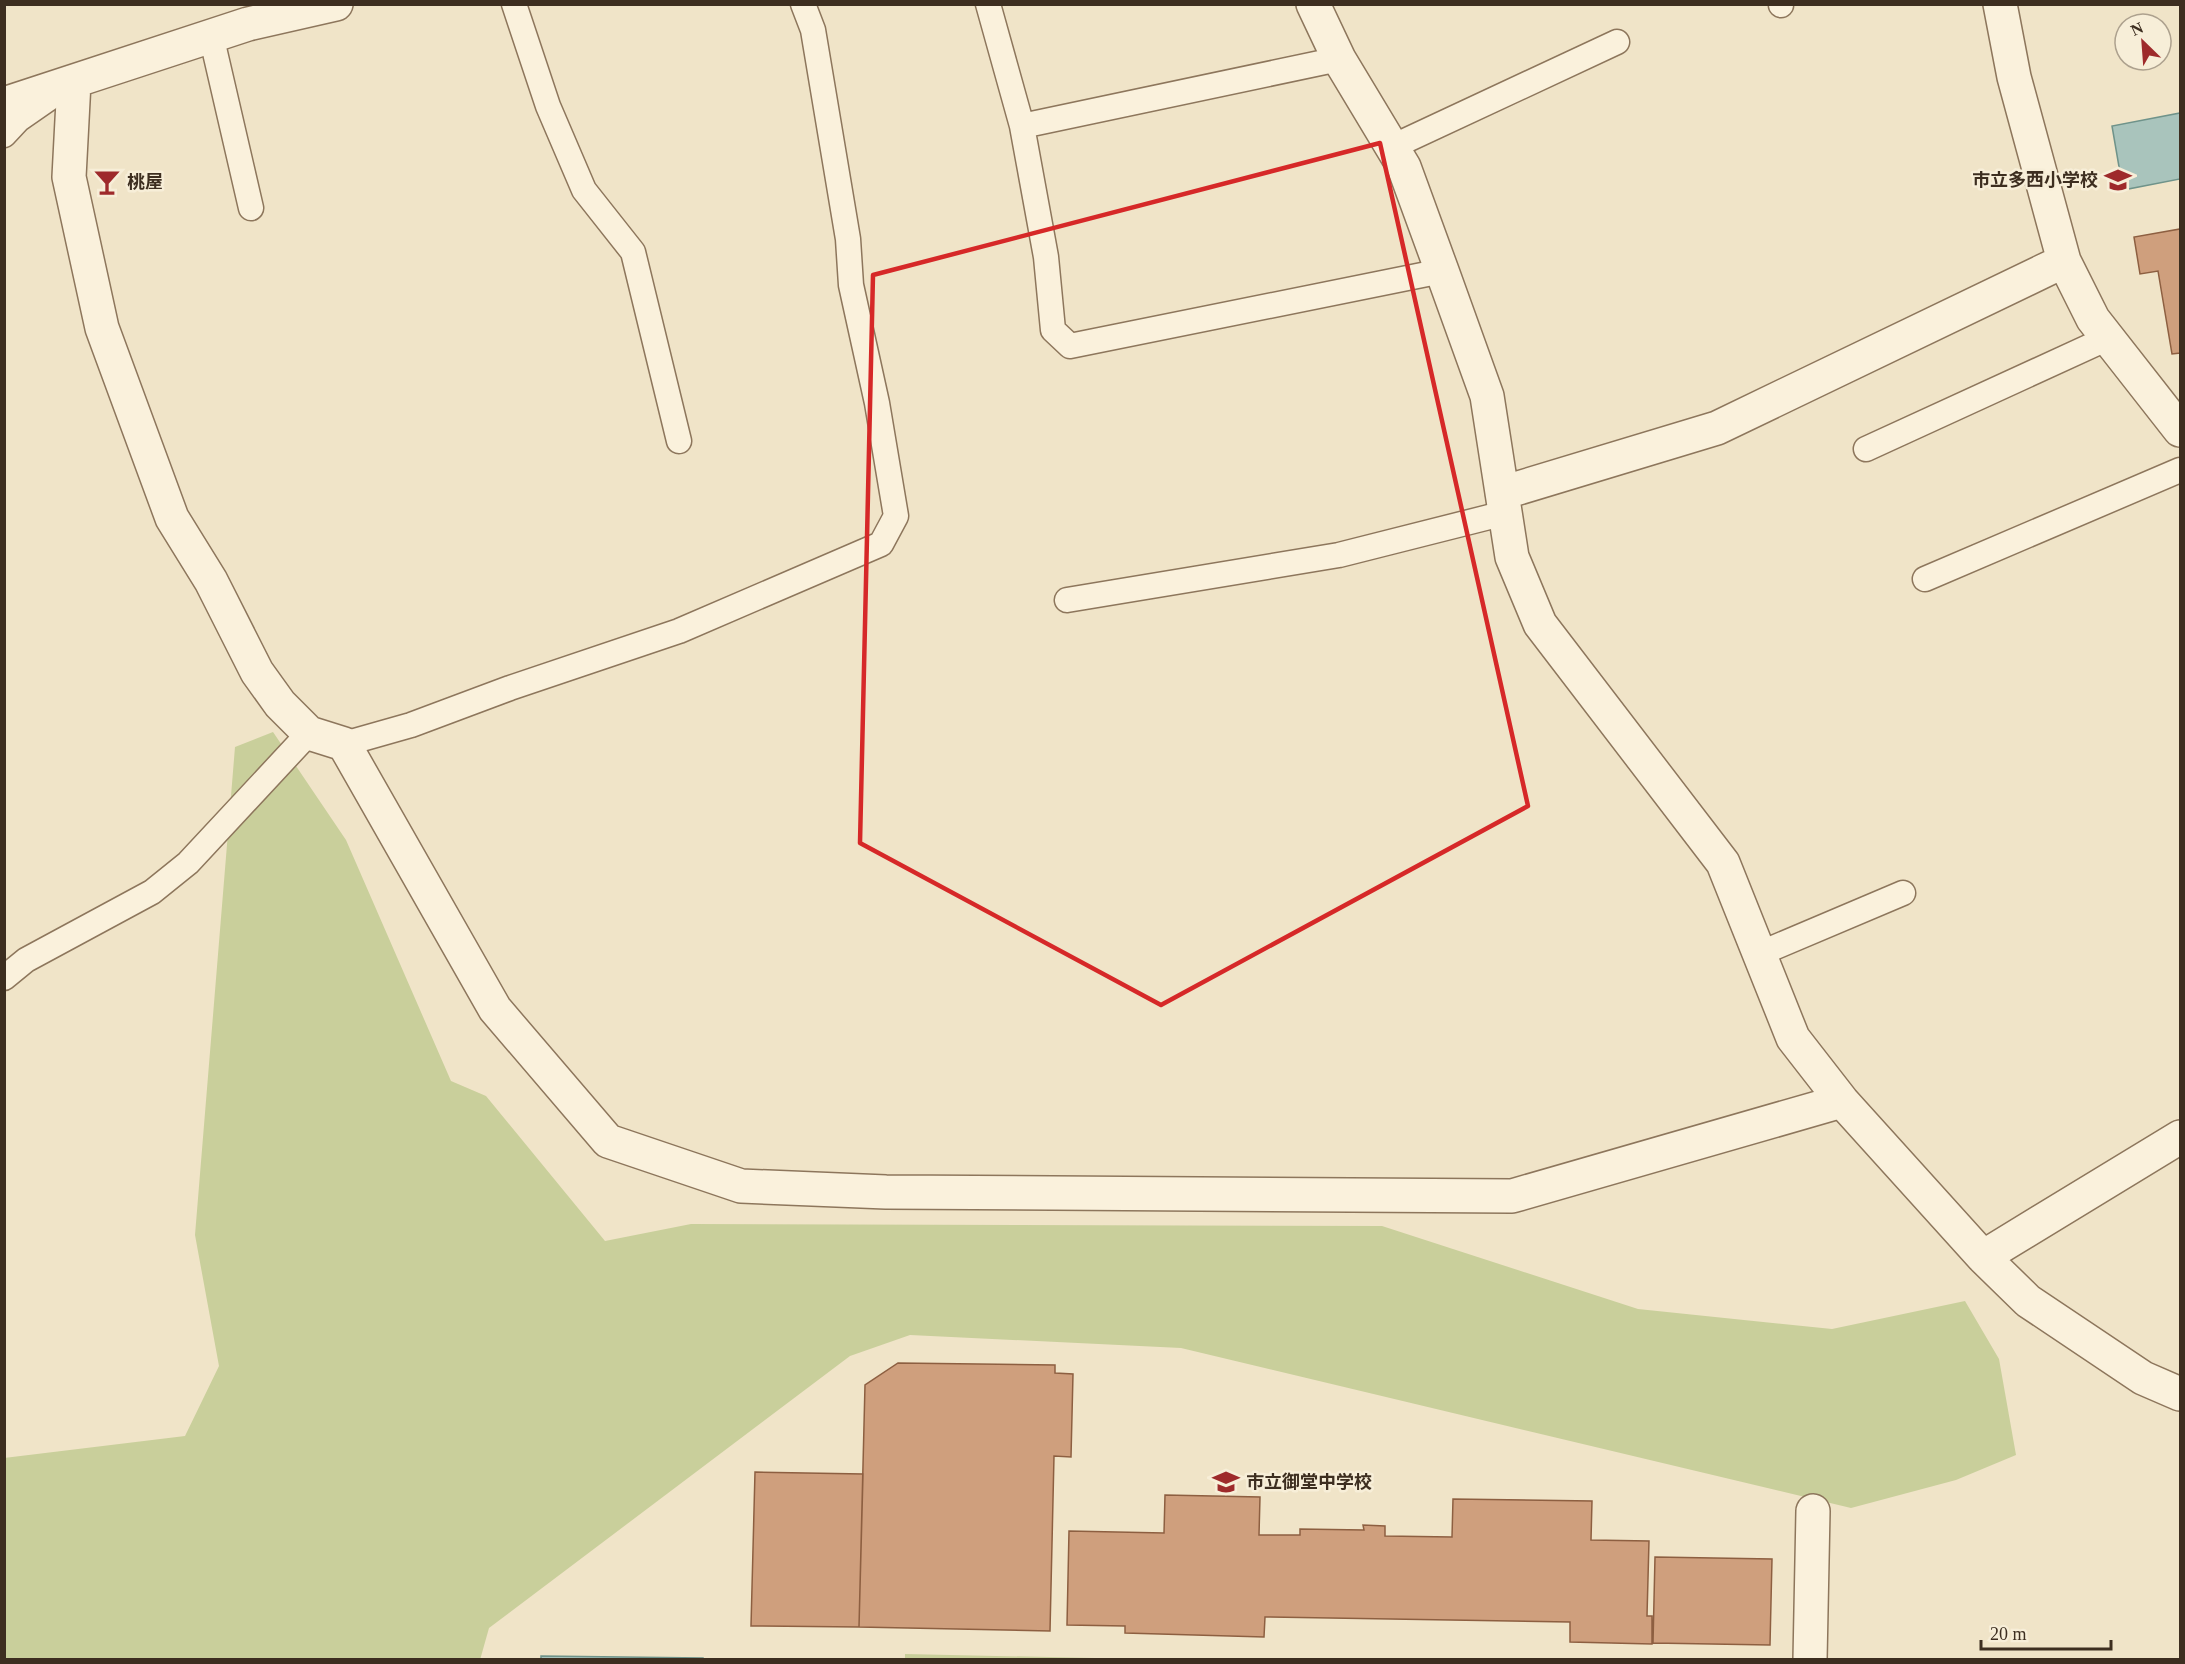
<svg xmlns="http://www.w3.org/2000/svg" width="2185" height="1664" font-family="'Times New Roman','Noto Sans JP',serif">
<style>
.green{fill:#c9cf9b}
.water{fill:#a9c4bc;stroke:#6f938a;stroke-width:1.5}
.building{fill:#cf9f7d;stroke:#8d5f41;stroke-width:1.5}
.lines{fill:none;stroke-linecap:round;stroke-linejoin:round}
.lane-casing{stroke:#8d765c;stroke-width:27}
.street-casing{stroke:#8d765c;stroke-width:36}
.lane{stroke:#faf1dc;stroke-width:24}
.street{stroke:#faf1dc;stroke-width:33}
.marked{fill:none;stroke:#d62828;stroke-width:4.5;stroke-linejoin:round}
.labels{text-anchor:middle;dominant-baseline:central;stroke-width:5;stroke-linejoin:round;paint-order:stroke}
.poi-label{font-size:18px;font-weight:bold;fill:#3d2e20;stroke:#f7eed8;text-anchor:start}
</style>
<rect width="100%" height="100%" fill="#f0e4c8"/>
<path class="green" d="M273,732l73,108 105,241 35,15 119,145 86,-17 691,2 256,83 194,20 133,-28 34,58 17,96 -60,25 -105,28 -670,-160 -271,-13 -60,21 -361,272 -9,32 -475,-1 -1,-201 181,-22 34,-70 -24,-131 40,-488z
M905,1654l235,5 -235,1z"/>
<path class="water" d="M2180,113v66l-57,11 -11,-64z
M541,1656l162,2v1l-162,1z"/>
<path class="building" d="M2180,229v124l-8,1 -14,-83 -18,3 -6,-37z
M898,1363l157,2v8l18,1 -2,83 -17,-1 -4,175 -191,-4 6,-242z
M755,1472l108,2 -4,153 -108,-1z
M1165,1495l95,2 -1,38h41v-6l64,1 -1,-5 22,1v10l67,1 1,-38 139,2 -1,39 58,1 -2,75h5v28l-82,-2v-20l-305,-5 -1,20 -139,-4v-7l-58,-1 2,-94 95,2z
M1655,1557l117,2 -2,86 -117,-2z"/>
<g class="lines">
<defs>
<path id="lane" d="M514,4l34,102 36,84 49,62 46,189
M988,4l34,122 24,131 7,73 17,16 372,-75
M1781,4v1
M211,35l40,173
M1022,126l317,-67
M4,135l14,-15 36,-25
M1392,147l225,-105
M1866,449l242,-111
M1925,579l255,-109
M1067,600l272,-45 166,-42
M344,744l67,-19 99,-37 169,-57 202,-87 15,-28 -19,-113 -26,-118 -3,-46 -35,-209 -10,-26
M1759,954l144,-61
M4,978l22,-18 126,-68 36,-29 121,-130"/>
<path id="street" d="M1313,4l26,55 65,108 38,104 45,125 25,161 28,67 183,239 70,175 49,63 141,156 45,44 115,77 37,16
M2000,4l14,73 50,184 29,58 87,111
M74,82l-5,95 33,151 70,190 39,63 46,91 23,32 29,29 35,11 151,265 113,132 133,45 145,6 626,4 330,-95
M4,104l244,-80 88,-20
M1502,493l215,-65 347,-167
M1983,1257l197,-120
M1810,1660l3,-149"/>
</defs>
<use href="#lane" class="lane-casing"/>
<use href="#street" class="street-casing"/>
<use href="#lane" class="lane"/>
<use href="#street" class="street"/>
</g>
<path class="marked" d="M1380,143l148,663 -367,199 -301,-162 13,-568z"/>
<defs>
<symbol id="school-bare" viewBox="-9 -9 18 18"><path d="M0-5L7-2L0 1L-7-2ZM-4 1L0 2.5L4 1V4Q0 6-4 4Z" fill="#9e2a2b" stroke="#f7eed8" stroke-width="2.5" paint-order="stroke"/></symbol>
<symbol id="bar-bare" viewBox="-9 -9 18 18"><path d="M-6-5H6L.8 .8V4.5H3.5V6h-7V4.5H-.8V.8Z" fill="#9e2a2b" stroke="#f7eed8" stroke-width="2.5" paint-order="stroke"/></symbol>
</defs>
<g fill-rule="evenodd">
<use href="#school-bare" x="2099" y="161" width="38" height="38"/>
<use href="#bar-bare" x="88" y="163" width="38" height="38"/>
<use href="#school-bare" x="1207" y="1463" width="38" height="38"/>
</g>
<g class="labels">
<g class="poi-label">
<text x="2098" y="180" text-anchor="end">市立多西小学校</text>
<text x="127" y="182">桃屋</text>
<text x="1246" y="1482">市立御堂中学校</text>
</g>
</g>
<rect width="2185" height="1664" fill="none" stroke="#3d2e20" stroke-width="12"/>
<g transform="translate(2143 42) rotate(335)"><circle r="28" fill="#f7eed8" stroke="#ada18e" stroke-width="1.5"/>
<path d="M0-4.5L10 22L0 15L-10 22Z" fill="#9e2a2b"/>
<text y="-9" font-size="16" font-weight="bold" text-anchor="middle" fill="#3d2e20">N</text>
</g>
<path d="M1981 1640v9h130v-9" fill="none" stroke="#3d2e20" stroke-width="3"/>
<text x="1990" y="1640" font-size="18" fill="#3d2e20" stroke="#f7eed8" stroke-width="4.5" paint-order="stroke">20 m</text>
</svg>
